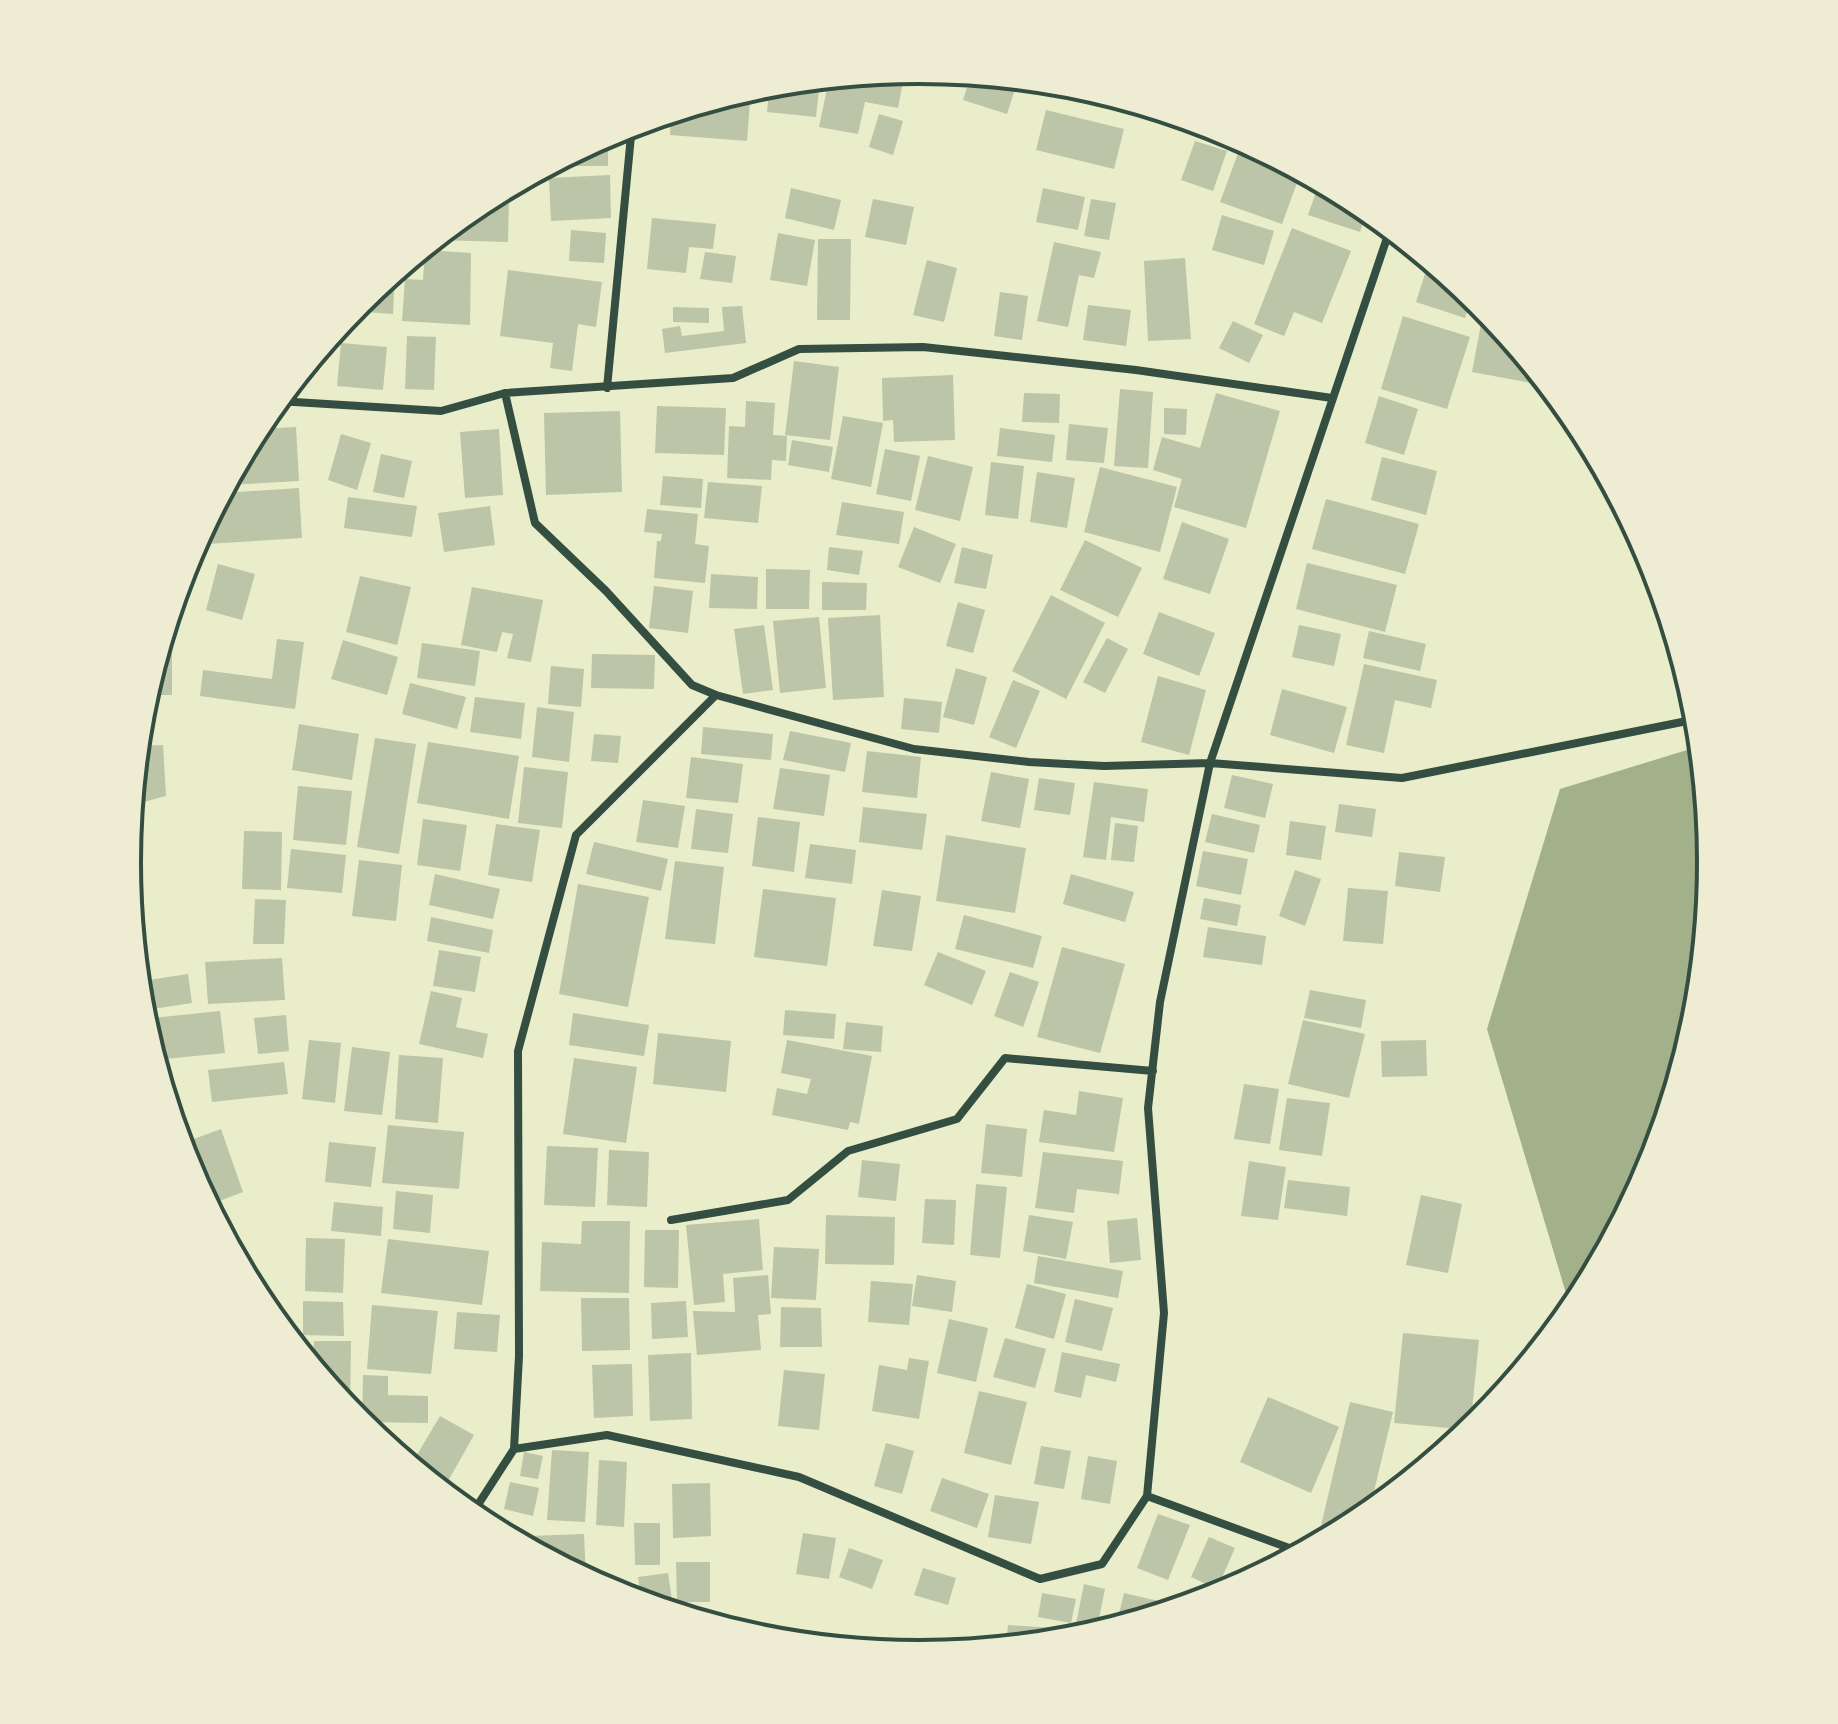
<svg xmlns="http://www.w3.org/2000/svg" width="1838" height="1724" font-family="Georgia,serif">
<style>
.water{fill:#a3b18a}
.building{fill:#bcc5a7}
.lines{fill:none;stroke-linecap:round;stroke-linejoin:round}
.minor{stroke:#344e41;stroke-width:8}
.rim{fill:none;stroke:#344e41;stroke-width:4}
</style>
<rect width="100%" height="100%" fill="#e9edc9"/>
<path class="water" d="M1700,746l11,116 -15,155 -45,149 -80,144 -84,-281 73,-240z"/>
<path class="building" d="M905,71l-7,37 -33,-6 -7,32 -39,-7 10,-48z
M971,75l47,5 -11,34 -44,-14z
M820,80l-4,37 -49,-5 3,-27z
M751,89l-4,52 -77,-6 1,-21z
M1046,110l78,19 -10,40 -78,-19z
M879,114l24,7 -10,34 -24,-8z
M1178,117l47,15 -4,10 -46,-19z
M608,134v32h-58l57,-31z
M1195,141l32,10 -14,40 -32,-11z
M1240,148l61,24 -19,52 -62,-22z
M610,175l1,43 -60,3 -2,-43z
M1318,186l24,8 25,16 -7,22 -52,-17z
M791,188l50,12 -7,30 -49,-12z
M1043,188l42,9 -7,33 -42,-8z
M492,197h17l-1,45 -74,-2z
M873,199l41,8 -8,38 -41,-8z
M1091,199l25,4 -7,37 -25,-4z
M1222,215l52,16 -10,34 -52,-15z
M652,218l64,6 -3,25 -24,-2 -3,26 -39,-4z
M1292,228l59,23 -29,72 -28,-11 -10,24 -30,-12z
M571,230l35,3 -2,30 -35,-2z
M778,233l37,7 -8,46 -37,-6z
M818,239h33l-1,81h-33z
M1054,242l47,10 -7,26 -15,-3 -11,52 -31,-6z
M425,250l46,3 -1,72 -68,-4 3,-42 18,1z
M705,252l31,4 -4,27 -32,-4z
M1185,258l6,81 -43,2 -4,-80z
M927,260l30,8 -13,54 -31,-7z
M1429,261l43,36 -7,21 -49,-16z
M508,270l94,12 -6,45 -18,-3 -6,47 -22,-3 3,-25 -53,-7z
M395,272l-2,42 -41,-3 7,-9z
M1000,292l28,4 -6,44 -28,-4z
M1088,305l43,5 -5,36 -43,-6z
M742,306l4,37 -81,10 -3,-24 18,-3 2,10 42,-5 -2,-24z
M673,307l36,1v15l-36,-1z
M1403,316l67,21 -23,72 -66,-20z
M1482,319l13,2 38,47 -2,15 -59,-11z
M1233,321l30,14 -14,28 -30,-15z
M407,336l29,1 -2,53 -29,-1z
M341,343l46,4 -4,43 -46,-4z
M794,361l45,6 -9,73 -45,-5z
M1535,370l11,13 -14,-3z
M953,375l2,65 -61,2 -1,-22 -10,1 -1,-43z
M1120,389l33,3 -5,76 -34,-2z
M1024,393l36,1 -1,29 -37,-1z
M1216,393l64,18 -34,117 -72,-21 8,-28 -29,-9 9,-33 38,11z
M1379,396l39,13 -14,46 -39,-12z
M746,401l29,2 -2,32 14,1 -1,25 -14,-1 -1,20 -44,-2 2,-52 16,1z
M657,406l69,2 -2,47 -69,-2z
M1164,408l23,1 -1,26 -22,-1z
M620,411l2,81 -76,3 -2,-82z
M843,416l40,7 -12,64 -40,-8z
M1069,424l39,4 -4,35 -38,-3z
M296,427l3,54 -72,4 30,-56z
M1000,428l55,7 -3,27 -55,-6z
M499,429l4,66 -38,3 -5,-66z
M341,434l30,9 -14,47 -29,-10z
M792,440l41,7 -4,25 -41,-7z
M885,449l35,7 -9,45 -35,-7z
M381,454l31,7 -8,37 -31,-6z
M928,456l45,11 -13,54 -45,-11z
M1382,457l55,14 -11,44 -55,-15z
M991,462l33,4 -6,53 -33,-4z
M1100,467l77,20 -17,65 -76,-20z
M1037,472l38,6 -8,50 -37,-6z
M663,476l40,3 -2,29 -41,-3z
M708,482l54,4 -4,37 -54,-5z
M299,488l3,50 -96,6 -1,-18 17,-33z
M348,497l69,9 -5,31 -68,-9z
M1326,499l93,25 -14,50 -93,-25z
M842,502l62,10 -5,32 -63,-9z
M490,506l5,39 -51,7 -6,-39z
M647,509l51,5 -3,30 14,2 -4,37 -51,-5 3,-37h4l1,-7 -18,-2z
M1182,522l47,17 -19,55 -47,-15z
M914,527l42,17 -16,39 -42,-16z
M1085,540l57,28 -24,49 -58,-27z
M829,547l34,4 -4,24 -32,-5z
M962,547l31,8 -7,34 -32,-6z
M1307,563l90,22 -12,47 -89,-23z
M218,564l37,10 -13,46 -36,-10z
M766,569l44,1 -1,39h-43z
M711,574l47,3 -1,32 -48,-1z
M360,576l51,11 -14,58 -51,-13z
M822,582l45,1 -1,27h-44z
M654,586l39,5 -5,42 -39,-5z
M472,587l71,13 -12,62 -24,-4 6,-24 -11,-2 -5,20 -36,-7z
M1051,595l54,28 -39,76 -54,-28z
M958,602l27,8 -12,43 -27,-7z
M1159,612l56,21 -16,43 -56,-22z
M880,615l4,82 -51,3 -5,-82z
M819,617l7,71 -46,5 -7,-72z
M764,625l9,65 -30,4 -9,-65z
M1299,625l42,9 -7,32 -42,-9z
M1369,631l57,13 -6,27 -57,-13z
M1107,638l21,11 -23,44 -22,-11z
M277,639l27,3 -9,67 -95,-13 3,-26 69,9z
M343,640l55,17 -11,38 -56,-16z
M422,643l58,8 -5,35 -58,-8z
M162,644h10v51h-26z
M592,654l63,1 -1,34 -63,-1z
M1364,664l73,16 -6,28 -36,-8 -11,53 -38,-8z
M551,666l33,3 -3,38 -33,-3z
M956,668l31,9 -13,48 -31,-8z
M1158,676l48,14 -17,65 -48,-13z
M1013,680l27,11 -24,57 -27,-11z
M410,683l56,14 -9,32 -55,-15z
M1282,689l65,18 -13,46 -64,-18z
M475,697l50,6 -4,36 -51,-7z
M904,698l38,4 -3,31 -38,-4z
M537,707l37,5 -5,50 -37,-5z
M299,724l60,10 -7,46 -60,-10z
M703,727l70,7 -2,26 -70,-6z
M790,731l61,12 -6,29 -62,-12z
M594,734l27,2 -3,27 -27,-2z
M375,738l41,6 -17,110 -42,-7z
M428,742l91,14 -10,63 -92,-16z
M163,745l3,51 -33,9 5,-59z
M867,751l54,6 -4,41 -55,-6z
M691,757l52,7 -5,39 -52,-5z
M524,767l44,5 -6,56 -44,-5z
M780,768l50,7 -6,41 -51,-7z
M991,772l38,7 -9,49 -39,-7z
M1232,775l41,9 -8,34 -41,-10z
M1039,778l36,5 -5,32 -36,-5z
M1094,782l54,7 -4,33 -33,-5 -5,43 -23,-3z
M298,786l54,5 -6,54 -53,-5z
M643,800l42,6 -7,42 -42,-6z
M1339,804l37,5 -4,28 -37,-5z
M863,807l64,7 -5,36 -63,-8z
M696,809l37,5 -5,39 -37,-4z
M1212,814l48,11 -6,28 -49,-11z
M758,817l42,5 -6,50 -42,-6z
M423,819l44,6 -7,46 -43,-6z
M1290,821l36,5 -5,34 -35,-5z
M1115,823l23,3 -4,36 -23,-2z
M496,824l44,6 -8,52 -44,-7z
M244,831l38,1 -1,58 -39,-1z
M946,835l80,13 -11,65 -79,-12z
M594,842l74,17 -7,32 -75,-17z
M810,844l46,6 -4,34 -47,-6z
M291,849l55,6 -4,38 -55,-5z
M1203,851l45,8 -7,36 -45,-9z
M1399,852l46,5 -5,35 -45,-6z
M359,860l43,5 -6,56 -44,-5z
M675,861l49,6 -9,77 -50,-5z
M1295,870l26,9 -16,47 -26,-10z
M435,874l65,15 -7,30 -64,-14z
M1071,874l63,18 -9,30 -62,-18z
M578,884l71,13 -21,110 -69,-13z
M1348,888l40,3 -5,53 -40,-3z
M763,889l73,9 -9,68 -73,-9z
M882,890l39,6 -9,55 -39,-5z
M1204,898l37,7 -4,21 -37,-7z
M255,899l31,1 -2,44h-31z
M964,915l78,21 -9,32 -78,-19z
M431,917l62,13 -4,23 -62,-12z
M1208,927l58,9 -4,29 -59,-8z
M1062,947l63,17 -25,89 -63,-16z
M439,950l42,7 -6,35 -42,-6z
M938,952l48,19 -14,34 -48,-20z
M282,958l3,42 -77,4 -3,-42z
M1010,972l29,10 -16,45 -29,-11z
M188,974l4,29 -46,7 -4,-29z
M1310,990l56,10 -5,28 -57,-10z
M431,991l31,7 -6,29 32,7 -5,24 -64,-14z
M785,1010l51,4 -2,25 -51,-4z
M220,1011l5,42 -70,7 -12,-41z
M573,1013l76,12 -5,31 -75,-11z
M286,1015l3,36 -31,3 -4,-36z
M1303,1020l62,14 -16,64 -61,-14z
M846,1022l37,4 -2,26 -38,-3z
M658,1033l73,8 -5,51 -73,-8z
M309,1040l32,3 -6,60 -33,-4z
M787,1040l85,16 -13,68 -9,-2 -2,8 -76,-15 5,-27 30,6 4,-15 -30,-6z
M1426,1040l1,36 -45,1 -1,-36z
M352,1047l38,5 -8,63 -38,-4z
M399,1055l44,3 -5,65 -43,-4z
M574,1058l63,9 -11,76 -63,-9z
M284,1062l4,32 -76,8 -4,-32z
M1244,1084l35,5 -9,55 -36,-5z
M1079,1091l44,7 -9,54 -75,-10 5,-32 32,5z
M1287,1098l43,5 -8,53 -43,-6z
M986,1124l41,5 -5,48 -41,-4z
M388,1125l76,7 -5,57 -77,-6z
M221,1129l22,63 -29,11 -23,-63z
M329,1142l47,5 -5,40 -46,-5z
M547,1146l51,2 -3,59 -51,-2z
M609,1150l40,2 -2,55 -40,-2z
M1043,1152l80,9 -4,33 -42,-5 -3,24 -39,-5z
M862,1160l38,4 -4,37 -38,-4z
M1249,1161l37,6 -8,53 -37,-4z
M1288,1180l62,7 -3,29 -63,-8z
M976,1184l31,3 -7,71 -30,-3z
M396,1191l37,4 -3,38 -37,-4z
M1421,1195l41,9 -14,69 -42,-8z
M925,1199l31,1 -2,45 -32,-2z
M334,1202l49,5 -2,29 -50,-5z
M826,1215l69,2 -1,48 -69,-1z
M1029,1215l44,7 -7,37 -43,-8z
M1137,1218l4,42 -31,3 -3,-42z
M759,1219l4,51 -40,4 2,28 -31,3 -8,-80z
M582,1221h48l-1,72 -89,-2 2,-49 39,2z
M645,1230h34l-1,58 -34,-1z
M306,1238l39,1 -2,54 -38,-2z
M388,1239l101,12 -7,54 -101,-12z
M774,1247l45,2 -3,51 -45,-2z
M1038,1256l85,15 -5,27 -84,-15z
M768,1275l3,39 -13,1 3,35 -64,5 -4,-44 42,1 -2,-34z
M917,1275l39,6 -4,31 -40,-6z
M871,1281l42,3 -4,41 -41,-3z
M1027,1284l39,10 -12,45 -39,-11z
M581,1298h48l1,52 -48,1z
M1075,1299l38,9 -11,43 -37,-9z
M303,1301l40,1 1,34 -41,-1z
M686,1301l2,36 -36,2 -1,-36z
M372,1305l66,6 -7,63 -64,-5z
M781,1307l40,1 1,39h-42z
M457,1312l43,3 -3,37 -43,-3z
M949,1319l39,9 -12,54 -39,-9z
M1403,1333l76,7 -9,90 -76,-7z
M1005,1338l41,11 -11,39 -42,-11z
M314,1341h37l-1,70 -37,-45z
M1062,1352l58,12 -4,18 -30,-7 -5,23 -27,-6z
M691,1353l1,66 -42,2 -2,-66z
M909,1358l20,3 -10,58 -47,-8 7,-46 28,5z
M632,1364l1,52 -39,2 -2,-53z
M784,1370l41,4 -6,56 -41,-4z
M363,1375l25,1v19l40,1v27l-66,-1z
M979,1391l48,11 -16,63 -47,-12z
M1268,1397l71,30 -28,66 -71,-31z
M1350,1402l43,10 -24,100 -52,31z
M440,1416l34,19 -31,55 -32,-25z
M886,1443l28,8 -12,43 -28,-8z
M1041,1446l30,5 -7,38 -30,-5z
M552,1450l37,2 -4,70 -38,-2z
M524,1452l19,4 -5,23 -18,-3z
M1088,1456l29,5 -7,43 -29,-5z
M599,1460l28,2 -3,65 -28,-2z
M942,1478l47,16 -12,34 -47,-17z
M510,1482l29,6 -6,28 -29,-7z
M710,1483l1,53 -38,2 -1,-54z
M995,1495l44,7 -8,42 -43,-7z
M1158,1514l32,11 -22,55 -31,-12z
M634,1523h26v42h-25z
M803,1533l33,5 -7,41 -33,-5z
M584,1534l2,44 -57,-31v-11z
M1209,1537l26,11 -18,41 -26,-12z
M849,1548l34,12 -11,29 -33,-12z
M676,1562h34v40h-33z
M923,1568l33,10 -8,27 -34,-10z
M668,1573l5,34 -31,-6 -4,-24z
M1084,1584l21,5 -8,39 -21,-4z
M1042,1593l34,6 -5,24 -33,-6z
M1124,1593l47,11 -1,6 -54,16z
M680,1613l40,1 -1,11 -38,-12z
M1008,1625l61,4v10l-63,6z
M1092,1632v1l-21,6 -1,-5z"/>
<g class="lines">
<path class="minor" d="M607,388l25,-263
M505,393l30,130 71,68 86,94 24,10 198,54 115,13 75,4 106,-3 192,15 295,-59
M278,401l163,10 64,-18 228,-15 66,-29 124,-2 213,23 196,28
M671,1220l117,-20 60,-49 109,-32 48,-61 148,13
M514,1449l5,-93 -1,-305 58,-216 140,-140
M1147,1496l17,-183 -16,-205 12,-106 50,-239 180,-534
M472,1514l42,-65 93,-14 192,42 241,102 62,-15 45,-68 153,56"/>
</g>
<path d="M0 0H1838V1724H0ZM141 862a778 778 0 1 1 1556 0a778 778 0 1 1-1556 0Z" fill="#eeecd3" fill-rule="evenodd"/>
<path class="rim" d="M141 862a778 778 0 1 1 1556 0a778 778 0 1 1-1556 0Z"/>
</svg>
